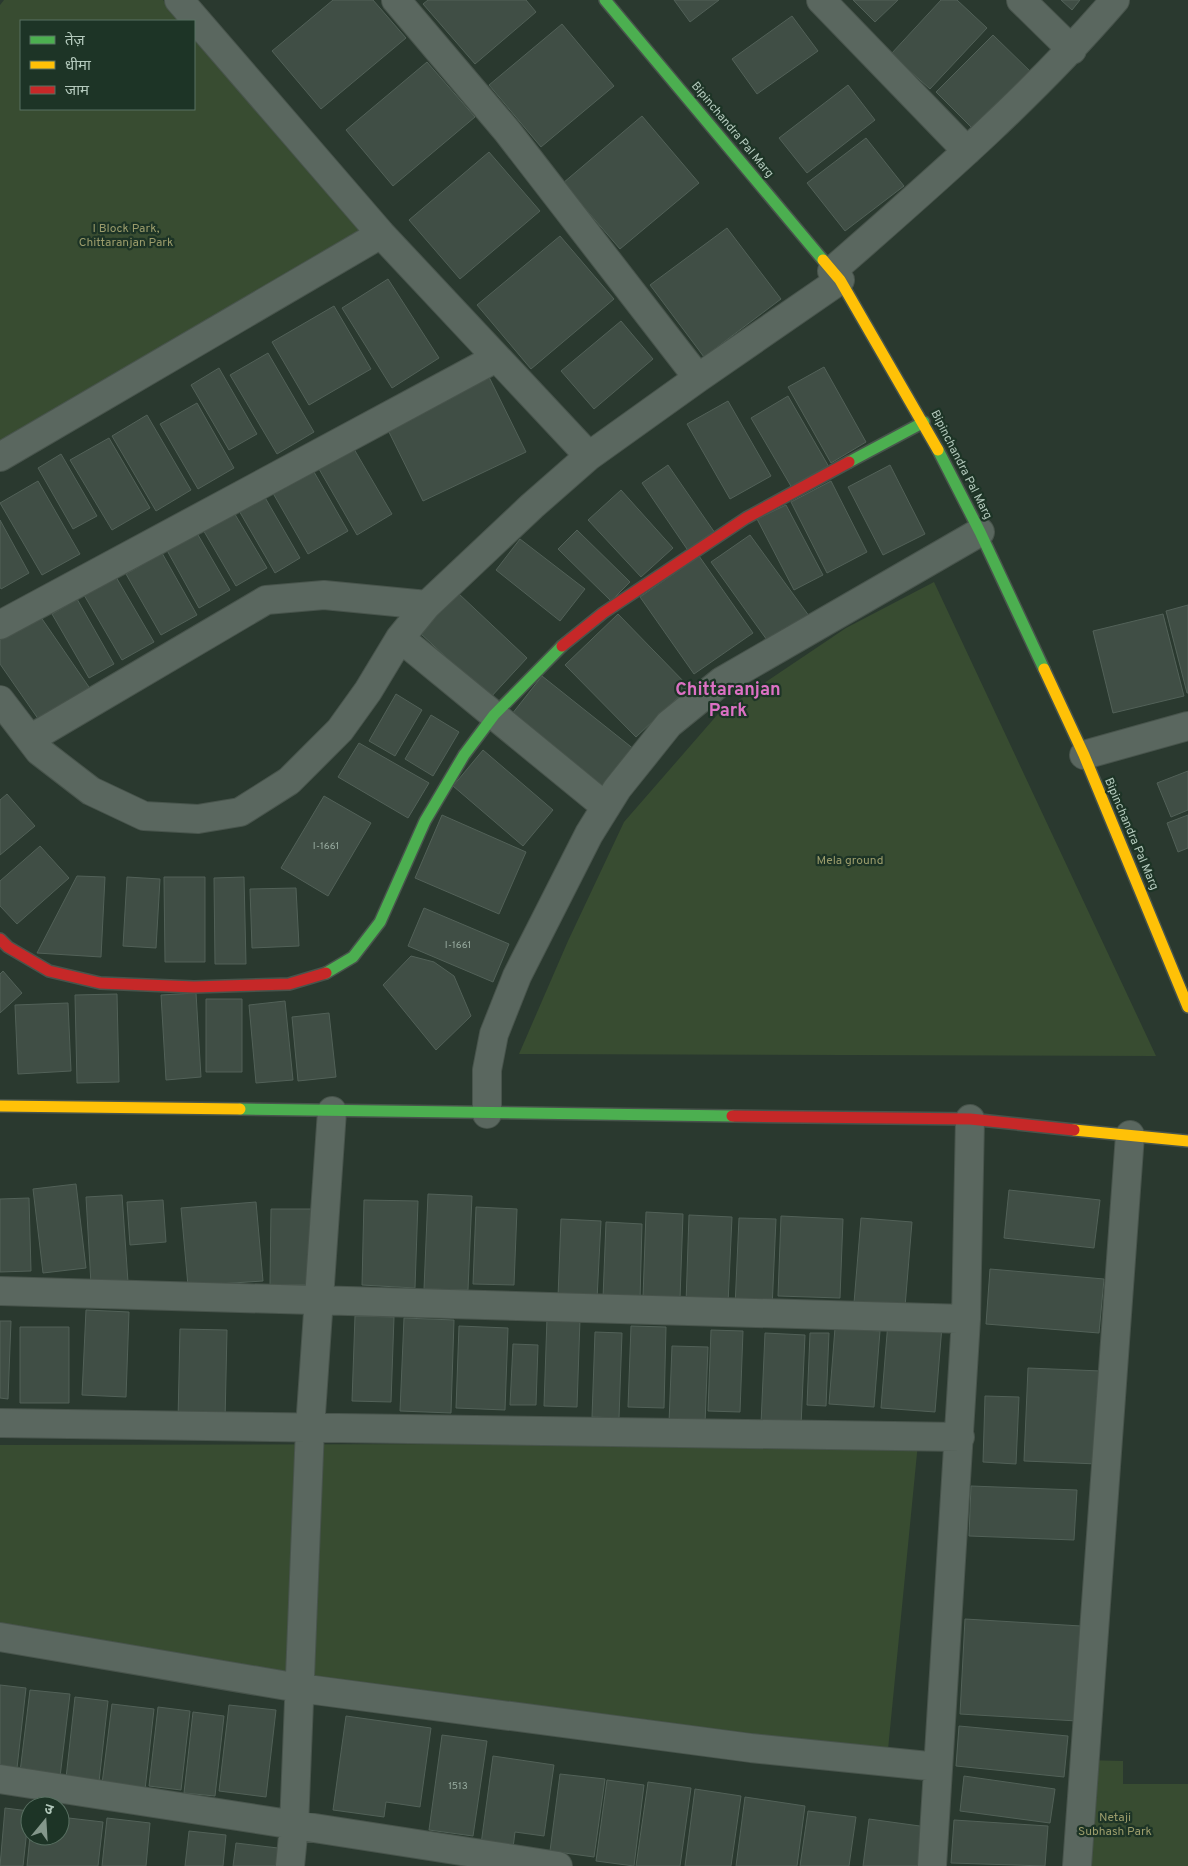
<svg xmlns="http://www.w3.org/2000/svg" width="1188" height="1866" font-family="Overpass,'Noto Sans Devanagari',sans-serif">
<style>
.green{fill:#384c31}
.building{fill:#404e45;stroke:#526158}
.lines{fill:none;stroke-linecap:round;stroke-linejoin:round}
.street-casing{stroke:#48544c;stroke-width:30}
.fast-casing{stroke:#48544c;stroke-width:14}
.slow-casing{stroke:#48544c;stroke-width:14}
.jam-casing{stroke:#48544c;stroke-width:14}
.street{stroke:#5a675f;stroke-width:28}
.fast{stroke:#4caf50;stroke-width:11}
.slow{stroke:#ffc107;stroke-width:11}
.jam{stroke:#c62828;stroke-width:11}
.labels{text-anchor:middle;dominant-baseline:central;stroke-width:4.5;stroke-linejoin:round;paint-order:stroke}
.number-label{font-size:10px;fill:#97ab9f}
.street-label{font-size:12px;fill:#b4cabd;stroke:#1d3426}
.park-label{font-size:12px;fill:#9b9c6b;stroke:#1d3426}
.district-label{font-size:18px;font-weight:bold;fill:#dc71c4;stroke:#1d3426}
</style>
<rect width="100%" height="100%" fill="#2a392f"/>
<path class="green" d="M4,0h159l20,21h-162v88h173v-76l187,201 -381,223v-452z
M934,582l222,474 -637,-2 49,-113 56,-119 94,-108 128,-86z
M918,1443l-32,327 -886,-143v-182z
M1082,1760l41,1v23h65v82h-119z"/>
<path class="building" d="M333,0h40l33,38 -85,71 -49,-58z
M428,0h98l10,12 -61,52 -52,-60z
M674,0h45l-29,22z
M853,0h45l-23,22z
M941,0h16l30,28 -57,61 -39,-35z
M1061,0h19l-8,10z
M792,16l26,35 -61,43 -25,-35z
M562,24l52,62 -73,61 -52,-62z
M993,35l41,40 -58,57 -40,-40z
M427,62l48,55 -82,69 -47,-56z
M848,85l27,35 -68,53 -28,-35z
M642,116l57,67 -79,66 -57,-66z
M866,138l38,48 -59,45 -38,-48z
M489,152l51,59 -80,68 -51,-59z
M727,228l54,71 -77,58 -54,-72z
M560,236l54,63 -83,70 -54,-64z
M388,279l51,79 -47,30 -50,-80z
M334,306l37,63 -62,36 -37,-63z
M621,321l32,38 -59,50 -33,-38z
M268,353l46,79 -37,22 -47,-79z
M824,367l42,75 -35,21 -43,-76z
M219,368l38,66 -28,16 -38,-65z
M489,377l37,75 -103,49 -37,-75z
M788,396l41,71 -37,21 -41,-70z
M728,401l43,75 -41,23 -43,-75z
M197,403l37,65 -36,21 -38,-65z
M147,415l44,75 -35,21 -44,-75z
M109,438l41,70 -38,22 -42,-70z
M354,449l38,65 -35,21 -38,-66z
M61,454l36,62 -24,13 -35,-61z
M310,465l38,66 -40,23 -38,-66z
M668,465l47,68 -26,19 -47,-69z
M890,465l35,69 -42,21 -35,-68z
M38,481l42,73 -38,21 -42,-72z
M831,481l36,71 -40,21 -36,-71z
M621,490l52,58 -32,29 -53,-57z
M263,494l37,64 -25,15 -37,-64z
M786,505l37,70 -29,15 -37,-71z
M233,511l34,57 -31,18 -34,-58z
M0,520l29,53 -28,16 -1,-2z
M194,528l36,62 -31,18 -35,-63z
M577,530l53,52 -19,19 -53,-52z
M750,535l62,85 -40,27 -61,-85z
M520,539l65,50 -25,32 -64,-51z
M162,553l35,62 -36,20 -35,-61z
M699,556l54,77 -59,41 -54,-77z
M116,577l38,65 -32,18 -38,-65z
M458,593l69,65 -37,40 -70,-65z
M77,599l37,65 -25,14 -37,-64z
M1188,605v88h-1l-21,-82z
M38,613l53,77 -50,33 -41,-59v-24z
M618,614l71,73 -53,50 -71,-72z
M1163,614l21,82 -71,17 -20,-82z
M542,676l93,74 -30,38 -93,-74z
M396,694l26,16 -27,46 -26,-15z
M431,715l28,17 -26,44 -28,-17z
M359,743l70,40 -21,35 -70,-41z
M483,750l70,60 -30,36 -70,-60z
M1188,771v39l-17,7 -14,-34z
M7,794l28,32 -35,29v-55z
M324,796l47,27 -43,73 -47,-28z
M442,815l84,37 -27,62 -84,-36z
M1188,815v33l-10,4 -11,-29z
M40,846l29,32 -52,46 -17,-18v-25z
M77,876l28,1 -4,80 -64,-4z
M127,877l33,2 -4,69 -33,-2z
M164,877h41v85h-40z
M244,877l2,87h-31l-1,-86z
M296,888l3,58 -47,2 -2,-59z
M424,908l85,36 -16,38 -85,-36z
M411,956l23,6 20,14 17,40 -35,34 -53,-65z
M3,971l19,22 -22,20v-39z
M196,993l5,84 -35,3 -5,-85z
M117,994l2,88 -42,1 -2,-88z
M206,999h36v73h-36z
M285,1001l8,79 -37,3 -7,-78z
M68,1003l3,68 -53,3 -3,-69z
M329,1013l7,64 -38,4 -6,-64z
M76,1184l10,84 -43,5 -10,-84z
M1009,1190l91,10 -6,48 -90,-10z
M428,1194l44,2 -4,94 -44,-1z
M122,1195l6,87 -37,2 -5,-87z
M29,1198l2,73 -31,1v-73z
M163,1200l3,42 -36,3 -3,-43z
M364,1200l54,1 -3,87 -53,-3z
M256,1202l7,79 -75,5 -7,-78z
M476,1207l41,2 -3,76 -41,-1z
M271,1209h43v76h-44z
M646,1212l37,2 -3,85 -37,-1z
M689,1215l43,2 -4,87 -42,-1z
M781,1216l62,3 -3,79 -62,-2z
M739,1218l37,1 -4,90 -37,-2z
M861,1218l51,4 -7,85 -51,-4z
M561,1219l40,2 -4,78 -39,-2z
M606,1222l36,2 -2,76 -37,-2z
M990,1269l114,10 -5,54 -113,-9z
M86,1310l43,2 -3,85 -44,-2z
M355,1316l39,1 -3,85 -39,-1z
M404,1318l50,2 -3,93 -51,-2z
M547,1318l33,1 -3,88 -33,-1z
M0,1321h11l-3,78 -8,-1z
M888,1322l54,4 -7,86 -54,-4z
M459,1326l49,2 -3,82 -49,-2z
M631,1326l35,1 -2,81 -36,-1z
M20,1327h49v76h-49z
M835,1328l45,3 -6,76 -45,-3z
M180,1329l47,1 -2,91 -47,-1z
M711,1330l32,1 -3,81 -32,-1z
M595,1332l27,1 -3,85 -27,-1z
M765,1333l40,2 -4,91 -40,-2z
M810,1333h19l-3,73 -19,-1z
M513,1344l25,1 -2,60h-26z
M672,1346l36,1 -3,77 -36,-1z
M1028,1368l73,3 -3,93 -74,-3z
M985,1396l34,1 -3,67 -33,-2z
M971,1486l106,4 -3,50 -105,-4z
M965,1619l116,7 -4,95 -117,-7z
M0,1685l26,3 -9,80 -17,-2z
M30,1690l40,4 -10,83 -40,-5z
M75,1697l33,4 -9,81 -33,-4z
M112,1704l42,5 -9,81 -43,-6z
M229,1705l47,5 -10,87 -47,-6z
M158,1707l32,4 -9,79 -32,-4z
M193,1712l31,4 -9,80 -31,-3z
M346,1716l85,12 -11,79 -34,-5 -2,15 -51,-7z
M959,1726l109,10 -4,41 -108,-11z
M442,1735l45,6 -14,95 -44,-6z
M493,1756l61,9 -10,71 -29,-4 -2,16 -32,-4z
M560,1774l45,5 -11,78 -44,-6z
M964,1776l91,13 -5,34 -90,-12z
M607,1780l37,5 -10,81 -38,-5z
M648,1782l43,6 -11,78h-44z
M695,1789l46,7 -10,70h-46z
M745,1797l60,9 -8,60h-61z
M5,1808l24,3 -6,55h-23z
M808,1811l48,6 -7,49h-49z
M60,1817l43,5 -5,44h-71l3,-30h30z
M107,1818l43,5 -4,43h-44z
M869,1819l58,8 -6,39h-58z
M954,1820l94,6 -3,40 -94,-3z
M189,1831l37,4 -3,31h-38z
M236,1843l42,5 -2,18h-43z"/>
<g class="lines">
<defs>
<path id="street" d="M179,0l202,234 208,222
M396,0l111,131 191,247
M821,0l146,151
M1021,0l51,50
M832,271c98,-86 198,-172 283,-271
M0,457l381,-223
M0,625l496,-267
M400,638l206,169
M0,700l39,51 52,40 53,25 54,3 42,-7 49,-31 51,-51 28,-39 32,-53 27,-33 105,-99 57,-50 109,-78 142,-98
M30,739l236,-139 58,-5 103,10
M1084,755l104,-29
M487,1114v-44l7,-36 23,-58 72,-142 28,-45 52,-65 53,-43 258,-149
M0,1291l966,28
M0,1423l960,14
M0,1637l299,51 452,60 187,19
M0,1779l558,87
M290,1866l4,-40 16,-398 22,-317
M932,1866l34,-547 4,-200
M1077,1866l53,-731"/>
<path id="fast" d="M605,0l218,260
M938,450l42,82 64,137
M849,462l75,-40
M326,973l27,-16 27,-35 45,-101 39,-66 30,-40 68,-69
M240,1109l492,7"/>
<path id="slow" d="M823,260l17,20 98,170
M1044,669l40,86 104,252
M0,1106l240,3
M1074,1130l114,11"/>
<path id="jam" d="M562,646l41,-33 143,-95 103,-56
M0,939l8,8 41,24 51,12 94,4 95,-3 37,-11
M732,1116l238,3 104,11"/>
</defs>
<use href="#street" class="street-casing"/>
<use href="#fast" class="fast-casing"/>
<use href="#slow" class="slow-casing"/>
<use href="#jam" class="jam-casing"/>
<use href="#street" class="street"/>
<use href="#fast" class="fast"/>
<use href="#slow" class="slow"/>
<use href="#jam" class="jam"/>
</g>
<g class="labels">
<g class="number-label">
<text x="326" y="846">I-1661</text>
<text x="458" y="945">I-1661</text>
<text x="458" y="1786">1513</text>
</g>
<g class="street-label">
<text transform="translate(732 130) rotate(50)">Bipinchandra Pal Marg</text>
<text transform="translate(961 465) rotate(63)">Bipinchandra Pal Marg</text>
<text transform="translate(1131 834) rotate(67)">Bipinchandra Pal Marg</text>
</g>
<g class="park-label">
<text x="126" y="229">I Block Park,<tspan x="126" dy="14">Chittaranjan Park</tspan></text>
<text x="850" y="861">Mela ground</text>
<text x="1115" y="1818">Netaji<tspan x="1115" dy="14">Subhash Park</tspan></text>
</g>
<g class="district-label">
<text x="728" y="690">Chittaranjan<tspan x="728" dy="21">Park</tspan></text>
</g>
</g>
<rect x="20" y="20" width="175" height="90" fill="#1d3426" stroke="#597062"/>
<rect x="30" y="36" width="25" height="8" fill="#4caf50" stroke="#597062"/>
<text x="65" y="45" font-size="15" fill="#b4cabd">तेज़</text>
<rect x="30" y="61" width="25" height="8" fill="#ffc107" stroke="#597062"/>
<text x="65" y="70" font-size="15" fill="#b4cabd">धीमा</text>
<rect x="30" y="86" width="25" height="8" fill="#c62828" stroke="#597062"/>
<text x="65" y="95" font-size="15" fill="#b4cabd">जाम</text>
<g transform="translate(45 1821) rotate(18)"><circle r="24" fill="#1d3426" stroke="#597062"/>
<path d="M0-4L9 19L0 12L-9 19Z" fill="#84978b"/>
<text y="-8" font-size="14" font-weight="bold" text-anchor="middle" fill="#b4cabd">उ</text>
</g>
</svg>
